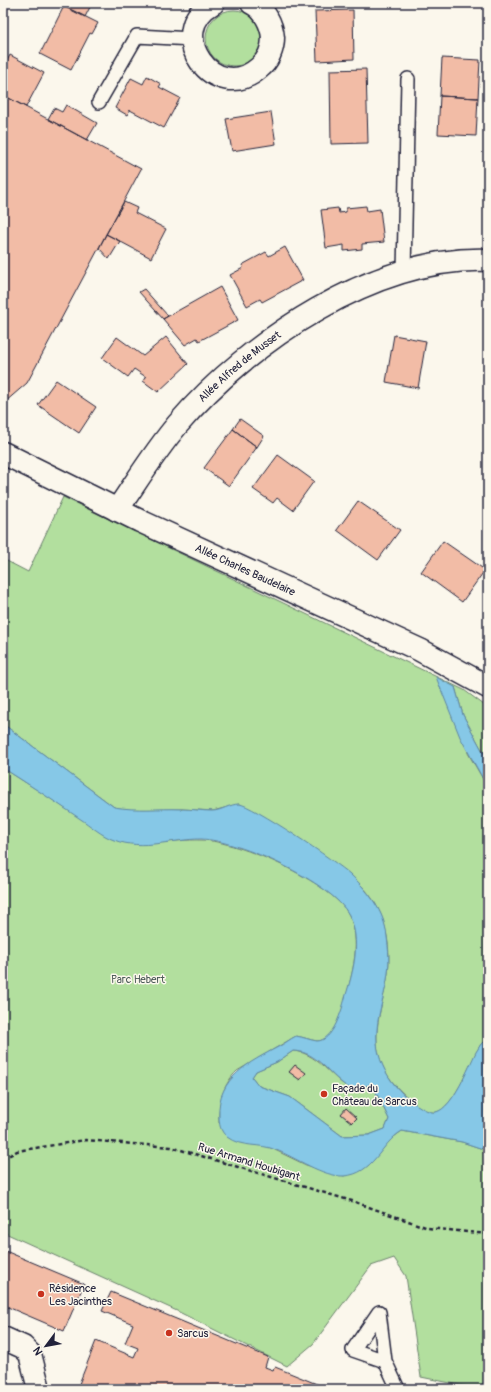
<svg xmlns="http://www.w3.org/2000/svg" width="491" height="1392" font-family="Pangolin,sans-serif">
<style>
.green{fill:#b2df9e;stroke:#6a806c}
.water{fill:#86c8e7;stroke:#5e86a2;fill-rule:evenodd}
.building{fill:#f2bca6;stroke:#22223b}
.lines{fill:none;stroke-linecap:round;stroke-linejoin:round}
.lane-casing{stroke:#22223b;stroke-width:16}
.street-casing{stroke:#22223b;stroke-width:25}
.path{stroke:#22223b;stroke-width:2.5;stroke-dasharray:4 3;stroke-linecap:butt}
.lane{stroke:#fbf7ec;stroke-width:13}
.street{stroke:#fbf7ec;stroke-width:22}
.poi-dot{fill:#c8321e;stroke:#fbf7ec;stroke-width:1.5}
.labels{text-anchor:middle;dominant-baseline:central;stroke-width:3;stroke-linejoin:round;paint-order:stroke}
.street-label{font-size:11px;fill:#22223b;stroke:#fbf7ec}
.park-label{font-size:11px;fill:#4d5b59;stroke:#fbf7ec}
.poi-label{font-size:11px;fill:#22223b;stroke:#fbf7ec;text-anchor:start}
</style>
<rect width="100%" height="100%" fill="#fbf7ec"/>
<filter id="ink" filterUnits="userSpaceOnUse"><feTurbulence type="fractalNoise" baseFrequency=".025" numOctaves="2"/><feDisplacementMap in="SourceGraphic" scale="8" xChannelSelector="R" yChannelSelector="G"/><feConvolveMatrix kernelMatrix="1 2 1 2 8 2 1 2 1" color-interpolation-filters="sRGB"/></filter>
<g filter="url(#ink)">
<path class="green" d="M206 38a28 28 0 1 1 56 0a28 28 0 1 1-56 0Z
M63,497l401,193 24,18v53l-25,-46 -8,-28 13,66 20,35v252l-7,4c-10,16 -26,62 -44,68 -8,2 -19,-5 -24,-10 -15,-12 -29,-27 -34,-46 -7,-28 5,-55 9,-83 3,-22 -1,-51 -13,-70 -16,-27 -44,-41 -69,-57 -23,-14 -45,-28 -67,-42l-26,7 -31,-2 -52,1 -16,-3 -111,-83v-165l25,13z
M3,768l112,72c31,8 56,-1 87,0 36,1 130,42 147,75 13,27 3,59 -4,86 -4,12 -12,40 -28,40 -7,-1 -14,-4 -21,-5l-59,35c-14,13 -19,33 -18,52l87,42 38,11 25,-11 22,-26 11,-8 60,11 21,7 5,5v235h-8l-59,-12 -15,-101 -12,-18 -23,8 -58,78 -26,22 -110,-55 -174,-79z
M293,1051c28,1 45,39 63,38 4,0 9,-4 12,-5l5,2 16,33 -4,10 -16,6 -27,1 -52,-39 -31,-11 -7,-9 4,-6 21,-9z"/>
<path class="water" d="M436,677l19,10 8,28 25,46v27l-28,-51z
M3,724l111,83c23,4 45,1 67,2 11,0 21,2 31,2 9,0 18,-7 27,-7 12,0 99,59 111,70 16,15 32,34 36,56 2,13 4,29 2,43 -2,19 -10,38 -11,57 -3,33 17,62 45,78 4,2 9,5 14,4 17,-4 33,-46 40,-60l5,-8 7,-4v114l-5,-5 -21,-7 -60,-11c-22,13 -28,43 -58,45 -21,1 -49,-19 -68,-26 -16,-7 -35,-2 -49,-13 -7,-6 -8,-13 -8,-22 -2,-37 31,-53 59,-68 6,-3 12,-8 18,-11 7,1 14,4 21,5 16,0 25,-31 28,-43 8,-26 17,-57 4,-83 -17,-33 -111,-75 -148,-76 -29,0 -58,12 -87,1 -12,-4 -24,-15 -35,-22 -25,-17 -51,-34 -76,-50zM293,1051c26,0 37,27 58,38h6l11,-4 5,1 16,33 -4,10 -16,6 -27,1 -52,-39 -31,-11 -7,-9 4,-6 21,-9z"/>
<path class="building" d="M65,3h27l-7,14 -22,-11z
M64,6l34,17 -6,11 -2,-1 -19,37 -31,-16z
M353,10l1,49 -37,2 -2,-50z
M10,55l34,18 -18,34 -23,-12v-31l2,1z
M442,58l38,2 -2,38 -38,-2z
M366,69l2,74 -37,1 -1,-74z
M147,76l14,8 -2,3 21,11 -16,30 -34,-18 -3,5 -12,-7 16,-30 12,6z
M3,95l138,74 -114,214 -22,19 -2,-3z
M440,96l38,2 -2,38 -38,-2z
M66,105l31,18 -10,17 -39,-21 6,-11 8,4z
M271,112l5,32 -44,7 -6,-32z
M124,202l13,6 -2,5 31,16 -15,29 -45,-24z
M366,206l1,5 13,-2 4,33 -22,2v5l-18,2v-6l-18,3 -5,-38 17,-2 1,5 7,-1v-4z
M106,234l14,7 -11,18 -10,-11z
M285,247l18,33 -41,22 -2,-3 -13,7 -17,-31 13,-7 -1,-3 24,-13 3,4z
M220,287l18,33 -39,21 -2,-3 -12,7 -22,-26z
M144,289l24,27 -5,3 -24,-27z
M394,335l32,6 -8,47 -32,-6z
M117,337l26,19 23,-19 22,27 -30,28 -15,-11 3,-4 -12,-8 -6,8 -26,-19z
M56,380l40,27 -17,26 -41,-28z
M240,419l24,17 -7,11 -24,-18z
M233,429l24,18 -28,39 -25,-18z
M278,455l36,26 -21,29 -16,-12 -4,5 -20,-14z
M358,501l42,29 -22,30 -41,-30z
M443,541l42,29 -23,32 -41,-30z
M295,1065l11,8 -6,7 -11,-8z
M346,1108l11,10 -5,5 -11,-9z
M3,1250l81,34 -20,47 -61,-26z
M111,1292l157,65 -3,10 8,3 2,-3 54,22h-252l19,-48 38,16 4,-9 -13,-5 8,-19 -31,-13z"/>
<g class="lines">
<defs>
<path id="lane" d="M99,102l38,-66 55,3
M404,272l4,-193
M385,1361l-32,-11 26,-38 6,49 13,28"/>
<g id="street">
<path d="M213,3c-51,29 2,104 46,65 9,-7 14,-19 14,-30 -1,-14 -9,-29 -21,-35"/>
<path id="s1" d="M3,453l137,68 280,129 68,37"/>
<path id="s2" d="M117,510c20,-29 38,-59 61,-86 71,-83 197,-168 310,-164"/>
<path d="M3,1338l20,9 7,7 9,35"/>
</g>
</defs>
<use href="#lane" class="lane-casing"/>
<use href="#street" class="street-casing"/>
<path class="path" d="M3,1159l14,-8 68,-11 86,7 181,54 76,27 60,6"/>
<use href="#lane" class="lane"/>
<use href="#street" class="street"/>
</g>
</g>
<g class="poi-dot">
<circle cx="324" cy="1094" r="4"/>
<circle cx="41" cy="1294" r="4"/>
<circle cx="169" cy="1333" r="4"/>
</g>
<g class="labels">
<g class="street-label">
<text stroke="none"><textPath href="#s2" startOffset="190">Allée Alfred de Musset</textPath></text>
<text stroke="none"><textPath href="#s1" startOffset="269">Allée Charles Baudelaire</textPath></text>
<text transform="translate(249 1162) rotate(17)">Rue Armand Houbigant</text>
</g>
<g class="park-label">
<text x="138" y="979">Parc Hebert</text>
</g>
<g class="poi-label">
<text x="332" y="1088">Façade du<tspan x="332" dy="13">Château de Sarcus</tspan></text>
<text x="49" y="1288">Résidence<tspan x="49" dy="13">Les Jacinthes</tspan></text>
<text x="177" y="1333">Sarcus</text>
</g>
</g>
<rect width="491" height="1392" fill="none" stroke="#fbf7ec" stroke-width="16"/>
<rect x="8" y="8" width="475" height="1376" fill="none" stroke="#22223b" stroke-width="1.5" filter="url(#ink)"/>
<g transform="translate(46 1346) rotate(238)" stroke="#fbf7ec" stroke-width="3" paint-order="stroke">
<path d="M0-3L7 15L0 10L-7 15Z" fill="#22223b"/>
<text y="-6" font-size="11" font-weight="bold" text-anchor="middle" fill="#22223b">N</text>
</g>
</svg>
